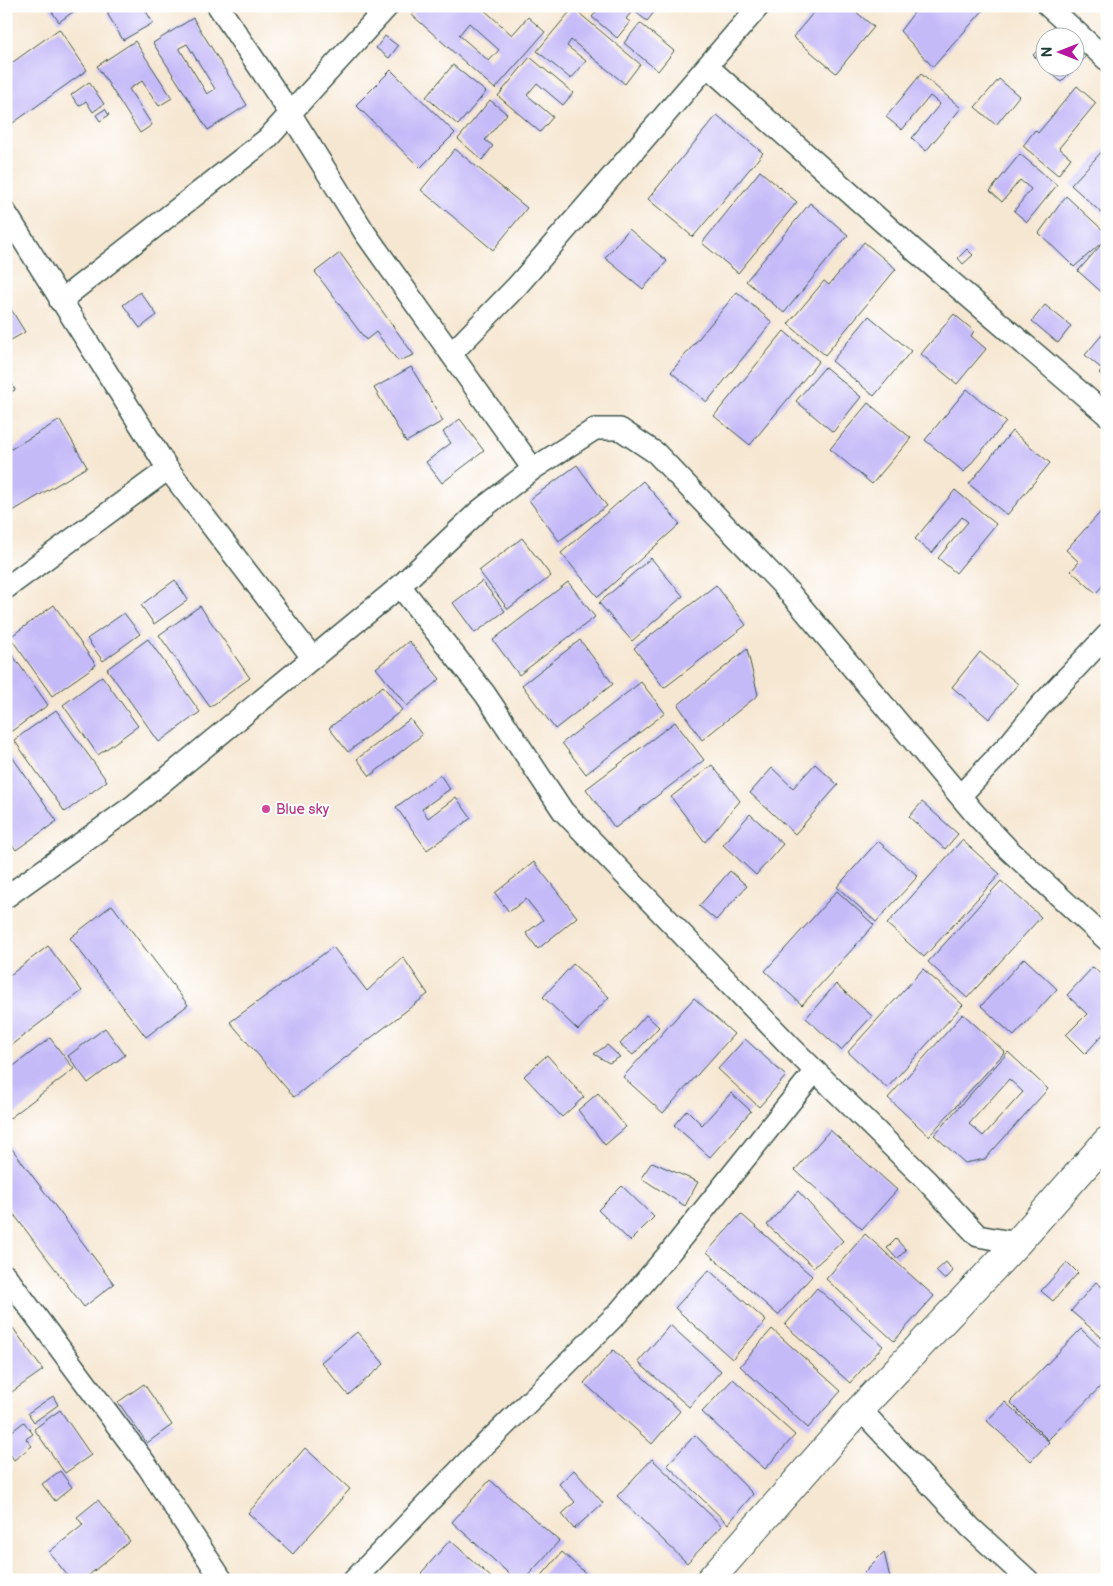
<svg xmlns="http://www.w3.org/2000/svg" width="1113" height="1586" font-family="'Balsamiq Sans',sans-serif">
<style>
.building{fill:#c5baf8;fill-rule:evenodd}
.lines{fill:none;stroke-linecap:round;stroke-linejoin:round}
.minor-casing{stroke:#3f564c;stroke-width:24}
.secondary-casing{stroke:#3f564c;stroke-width:30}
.minor{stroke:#fff;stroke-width:21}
.secondary{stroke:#fff;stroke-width:28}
.hotel-dot{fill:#d1479c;stroke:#fff;stroke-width:2}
.labels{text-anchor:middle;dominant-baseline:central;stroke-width:4;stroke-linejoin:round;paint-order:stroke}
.hotel-label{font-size:14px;fill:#b23c85;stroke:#fff;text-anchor:start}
</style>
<rect width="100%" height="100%" fill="#fff"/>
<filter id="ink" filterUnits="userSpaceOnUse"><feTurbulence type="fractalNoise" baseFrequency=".02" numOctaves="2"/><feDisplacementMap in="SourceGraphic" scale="10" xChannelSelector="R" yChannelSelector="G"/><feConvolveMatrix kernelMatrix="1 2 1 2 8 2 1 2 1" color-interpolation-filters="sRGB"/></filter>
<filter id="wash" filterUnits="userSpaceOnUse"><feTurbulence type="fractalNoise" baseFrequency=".0096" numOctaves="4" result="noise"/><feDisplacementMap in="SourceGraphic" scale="20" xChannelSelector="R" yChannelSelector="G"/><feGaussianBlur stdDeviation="1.12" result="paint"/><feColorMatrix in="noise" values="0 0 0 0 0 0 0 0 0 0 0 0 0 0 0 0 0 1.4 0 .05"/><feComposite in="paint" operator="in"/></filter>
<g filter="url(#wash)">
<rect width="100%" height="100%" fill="#f6e7d2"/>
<g id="blocks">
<path class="building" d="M48,6h33l-22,16z
M119,6h24l10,17 -30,17 -16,-27z
M420,6h60l32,29 16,-18 17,15 -50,57 -83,-74zM469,23l30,27 -10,11 -30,-26z
M601,6h58l-12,15 -14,-11 -7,9 4,3 -13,16 -25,-21z
M819,6h30l25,21 -38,46 -43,-36z
M919,6h68l-54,61 -33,-36z
M573,8l67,56 -15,20 -54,-44 -4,6 19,15 -15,18 -34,-28z
M193,18l54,87 -39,25 -55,-87zM187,44l28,45 -8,5 -28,-46z
M640,23l34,28 -16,20 -34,-28z
M59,29l28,41 -81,58v-61z
M1058,29l9,9h-18z
M385,36l13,10 -9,12 -13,-10z
M135,41l37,57 -13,8 -17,-25 -13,8 23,36 -12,8 -43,-67z
M1046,42v25l-13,-12z
M1076,46l10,10 -10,11z
M530,57l43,36 -10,12 -26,-22 -10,12 26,22 -13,15 -42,-36z
M453,65l33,27 -28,33 -32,-28z
M1046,68h29l-14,14z
M391,70l64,63 -35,35 -64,-63z
M921,74l40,34 -35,43 -14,-13 28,-34 -10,-8 -28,34 -16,-13z
M999,79l20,17 -23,29 -21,-18z
M89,82l15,22 -11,8 -7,-11 -7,5 -8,-11z
M1077,86l19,17 -37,45 12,10 -13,17 -35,-29 12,-16 3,3z
M490,100l17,14 -22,26 8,6 -11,14 -24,-21z
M105,109l4,6 -9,6 -4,-6z
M717,115l46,38 -70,84 -45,-38z
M1107,146v72l-36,-33z
M455,149l72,59 -34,42 -72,-60z
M1020,154l37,31 -30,37 -13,-11 17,-22 -11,-9 -18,22 -12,-11z
M760,171l37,31 -59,71 -36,-30z
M1066,196l41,38v4l-33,29 -35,-34z
M810,203l38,32 -64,78 -38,-32z
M629,229l38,32 -24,28 -38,-31z
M1107,238v59l-29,-26z
M864,242l32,27 -71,86 -37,-31 36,-43 5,4z
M967,249l6,6 -10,9 -5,-6z
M340,253l74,102 -16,6 -22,-29 -10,8 -51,-68z
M140,292l17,23 -17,13 -17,-23z
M737,292l35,30 -65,80 -36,-30z
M6,301l19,31 -19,11z
M1045,305l26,21 -13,17 -26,-22z
M954,314l20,17 -3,5 15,13 -29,35 -36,-30z
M869,316l42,35 -37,45 -42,-35z
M1107,329v51l-8,-7 3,-4 -17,-14z
M784,331l35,30 -69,84 -36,-29z
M411,367l32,54 -37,21 -32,-54z
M825,367l36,30 -28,35 -37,-31z
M6,375h2l7,15 -9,4z
M967,389l39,33 -42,50 -39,-32z
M868,403l43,35 -39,46 -42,-35z
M460,419l24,32 -42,32 -16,-21 25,-19 -8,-11z
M60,420l27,47 -81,48v-63z
M1012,431l38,32 -43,52 -38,-31z
M577,465l30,41 -48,35 -30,-41z
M643,481l37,43 -82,73 -37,-44z
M955,490l41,34 -40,49 -18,-15 30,-36 -6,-5 -30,36 -17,-14z
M1107,505v76l-11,12 -25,-22 8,-9 -13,-12z
M522,538l29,38 -43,33 -29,-38z
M651,558l32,38 -51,45 -33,-38z
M175,580l13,20 -34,24 -13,-19z
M482,581l23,30 -30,22 -22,-30z
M568,582l27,35 -76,58 -26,-35z
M716,585l30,40 -82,63 -30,-40z
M54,605l42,60 -44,31 -42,-59z
M200,606l50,72 -40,29 -51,-72z
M124,613l16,21 -37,27 -16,-22z
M148,639l52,73 -41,30 -52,-73z
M580,640l33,44 -58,45 -33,-44z
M409,641l31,38 -33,27 -31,-38z
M6,646l42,59 -39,28 -3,-4z
M747,649l11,46 -56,45 -24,-35z
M980,652l38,32 -29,35 -37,-32z
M102,676l36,50 -40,29 -35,-50z
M641,682l24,31 -79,61 -24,-31z
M383,686l19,24 -54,42 -19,-24z
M56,710l51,71 -42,31 -51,-72z
M410,719l12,16 -52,41 -13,-17z
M675,722l29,38 -89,68 -29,-39z
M8,751l49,70 -41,29 -10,-13v-85z
M815,764l23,21 -43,49 -45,-41 22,-25 21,20z
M712,765l28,36 -35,41 -34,-45z
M440,775l10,14 -28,20 6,9 28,-21 15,21 -44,32 -31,-43z
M922,802l36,32 -13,15 -36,-32z
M750,814l33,30 -27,31 -33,-30z
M962,840l38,34 -76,83 -37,-33z
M878,841l40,35 -42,46 -39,-35z
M534,862l43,55 -39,32 -12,-16 17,-13 -17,-21 -17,13 -14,-19z
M730,871l17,15 -31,34 -17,-14z
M1001,881l40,36 -74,81 -39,-36z
M837,891l37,34 -72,80 -37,-34z
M112,905l76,100 -42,32 -76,-99z
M48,946l34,45 -76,58v-71z
M333,947l34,44 36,-34 25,37 -134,103 -64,-75z
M1024,958l33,31 -43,47 -33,-30z
M573,964l36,33 -31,33 -35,-33z
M1093,967l14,13v41l-4,4 4,5 -22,24 -19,-19 21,-21 -20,-19z
M923,969l40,36 -76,83 -39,-36z
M836,984l36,32 -31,34 -35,-32z
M694,998l40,36 -71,79 -40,-36z
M963,1014l42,38 -76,84 -41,-38z
M646,1015l13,12 -26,28 -13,-11z
M105,1028l20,27 -37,28 -20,-27z
M50,1038l24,31 -68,52v-49z
M745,1039l41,37 -27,31 -41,-38z
M607,1045l13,12 -11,6 -15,-9z
M1008,1052l40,37 -63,70 -20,4 -31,-28zM1009,1079l14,13 -40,44 -14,-12z
M547,1055l37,42 -22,20 -38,-41z
M598,1093l28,34 -21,18 -27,-35z
M731,1093l20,18 -41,46 -36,-32 13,-15 15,15z
M830,1130l67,60 -35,39 -67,-59z
M6,1141l108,143 -30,23 -78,-103z
M652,1162l46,20 -13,24 -44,-28z
M622,1186l32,31 -24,24 -32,-31z
M798,1191l45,50 -29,26 -47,-42z
M741,1214l71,62 -34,39 -71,-63z
M865,1234l69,62 -40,45 -68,-62z
M896,1239l10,11 -9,9 -10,-11z
M946,1262l7,9 -8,9 -9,-9z
M1067,1262l11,11 -25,28 -12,-10z
M709,1270l57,51 -34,38 -57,-51z
M1096,1282l11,9v51l-36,-31z
M817,1288l66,58 -33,37 -65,-58z
M670,1325l51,46 -32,36 -51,-45z
M13,1328l30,42 -37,26v-63z
M772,1329l69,62 -33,37 -68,-62z
M1081,1329l26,25v26l-59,60 -38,-38z
M357,1332l27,32 -36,31 -27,-33z
M613,1350l67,61 -28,33 -68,-61z
M733,1379l62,56 -30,34 -63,-57z
M144,1384l28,41 -25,18 -29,-41z
M53,1396l5,9 -24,17 -6,-9z
M1005,1402l44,40 -18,19 -44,-40z
M60,1410l31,45 -26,18 -31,-44z
M24,1422l9,12 -7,5 6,7 -18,14 -4,-6 -4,3v-21z
M695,1435l58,59 -25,30 -61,-59z
M305,1448l45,41 -57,65 -45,-41z
M652,1459l70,67 -35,37 -70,-67z
M574,1470l29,33 -29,26 -12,-15 13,-12 -16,-18z
M60,1471l12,16 -17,14 -13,-17z
M490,1480l69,61 -35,39h-8l-64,-58z
M98,1500l32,41 -47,39h-12l-22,-28 34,-27 -6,-8z
M450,1540l44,40h-66l-7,-7z
M562,1552l31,28h-55z
M884,1552l6,26 -3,2h-31z"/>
</g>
</g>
<g filter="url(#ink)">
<use href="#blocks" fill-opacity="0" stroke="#3f564c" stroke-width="1"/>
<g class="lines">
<defs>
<path id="minor" d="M218,6l72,107 75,120 168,236
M1048,6l59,54
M707,66l207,184 193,165
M6,213l162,256 144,188
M60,301l207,-162 121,-133
M451,354l67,-69 241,-279
M400,586l85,108 78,117 230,238 133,131 52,56 39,7
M6,588l162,-119
M960,796l50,-53 30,-37 67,-71
M6,897l127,-91 267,-220 79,-75 54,-42 62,-40h25l36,24 133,139 186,222 33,35 99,91
M6,1276l142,191 74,113
M860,1409l110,118 58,53
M354,1580l117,-122 69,-67 78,-78 53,-62 144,-180"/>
<path id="secondary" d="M710,1580l150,-171 157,-166 90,-102"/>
</defs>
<use href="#minor" class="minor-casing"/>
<use href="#secondary" class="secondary-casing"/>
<use href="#minor" class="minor"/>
<use href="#secondary" class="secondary"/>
</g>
</g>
<circle class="hotel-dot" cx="266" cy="809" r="5"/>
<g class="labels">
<g class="hotel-label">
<text x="276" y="809">Blue sky</text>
</g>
</g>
<rect width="1113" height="1586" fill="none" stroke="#fff" stroke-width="25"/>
<g transform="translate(1060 52) rotate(270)"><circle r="24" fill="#ffffff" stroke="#a5b1ae"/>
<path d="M0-4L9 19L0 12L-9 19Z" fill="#b5179e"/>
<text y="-8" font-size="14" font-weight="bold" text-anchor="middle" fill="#1f3d34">N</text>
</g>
</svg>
